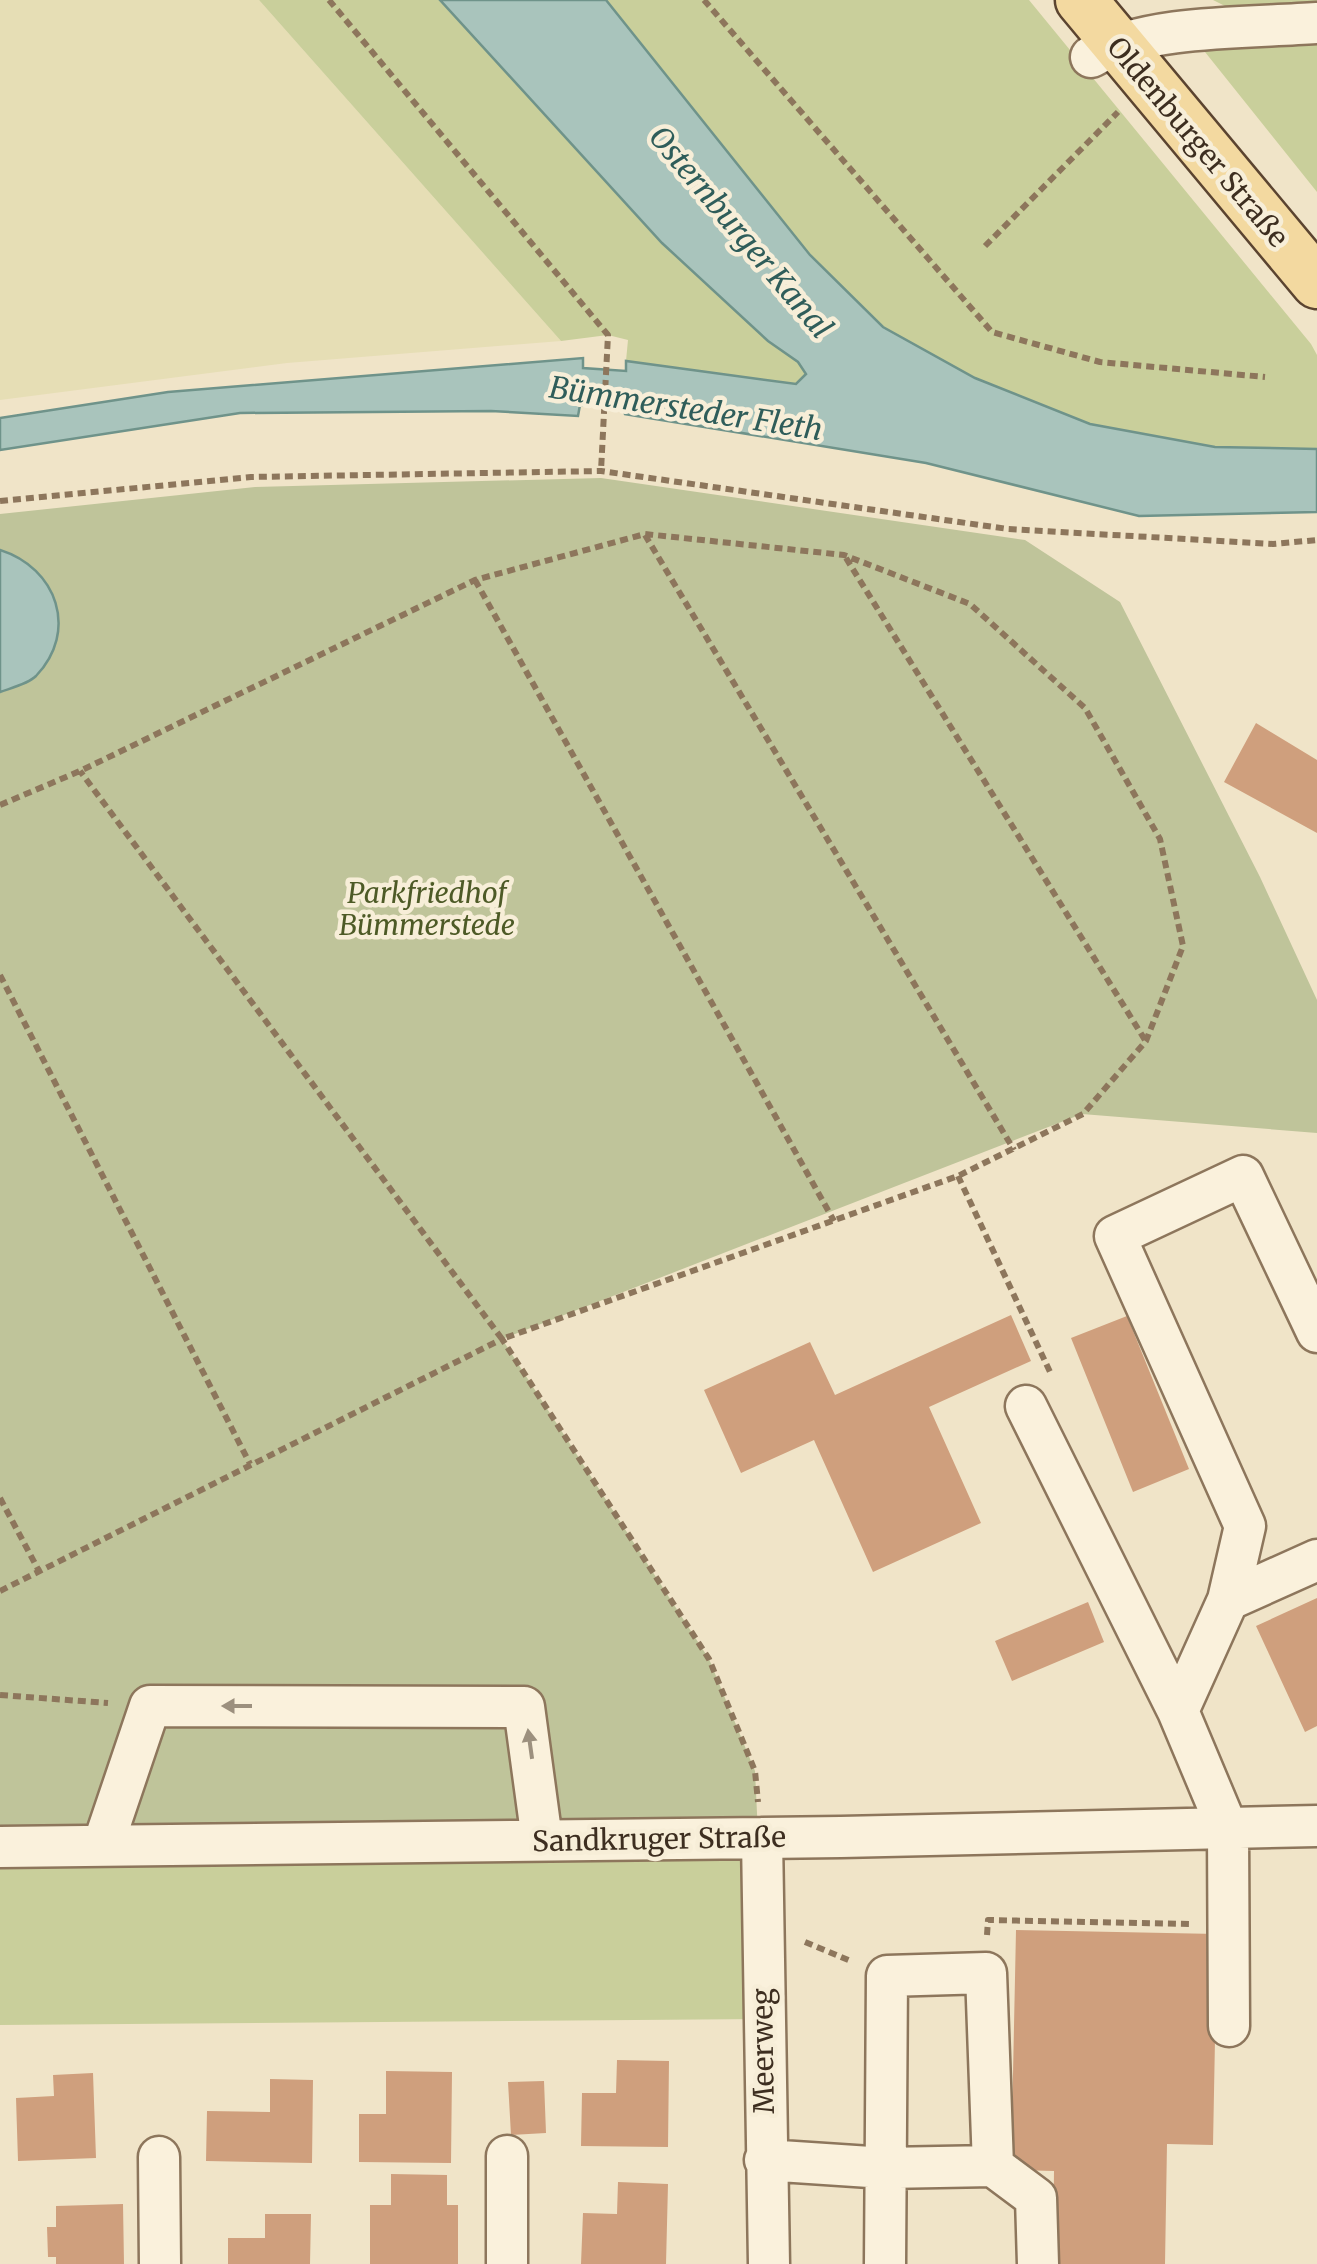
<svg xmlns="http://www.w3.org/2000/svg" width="1317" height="2264" font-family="Merriweather,serif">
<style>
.farmland{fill:#e6deb5}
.green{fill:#c9cf9b}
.cemetery{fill:#bfc49a}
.water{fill:#a9c4bc;stroke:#6f938a;stroke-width:2.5}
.building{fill:#cf9f7d}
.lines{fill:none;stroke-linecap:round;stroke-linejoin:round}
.minor-casing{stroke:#8d765c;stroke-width:45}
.major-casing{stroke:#5b4430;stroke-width:55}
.path{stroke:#8d765c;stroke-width:6;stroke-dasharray:8 5;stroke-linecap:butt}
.minor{stroke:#faf1dc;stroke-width:40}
.major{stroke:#f3d9a0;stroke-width:50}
.oneway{fill:#9c907e}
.labels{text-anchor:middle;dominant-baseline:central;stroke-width:9;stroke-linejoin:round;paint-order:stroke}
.street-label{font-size:28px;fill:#3d2e20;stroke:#f7eed8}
.park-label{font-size:28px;font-style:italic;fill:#4d5a26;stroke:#f7eed8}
.water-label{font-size:30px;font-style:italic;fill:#2f5d5a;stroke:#f7eed8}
</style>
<rect width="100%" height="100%" fill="#f0e4c8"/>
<path class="farmland" d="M0,0h259l302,341 -274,22 -287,37z"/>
<path class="green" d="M259,0h181l222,243 106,98 30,21 8,12 -9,10 -171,-23 2,-21 -20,-5 -47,6z
M606,0h423l282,344 6,11v94l-102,-2 -125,-23 -115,-46 -92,-51 -73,-72z
M1213,0h104v192l-116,-145 84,-11z
M762,1838v181l-762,6v-179z"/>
<path class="cemetery" d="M601,478l424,62 95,62 140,275 57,123v133l-235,-19 -580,225 207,320 46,112 3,63 -758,13v-1333l255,-27z"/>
<path class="water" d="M440,0h166l204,255 73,72 92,51 115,46 125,23 102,2v63l-178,4 -213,-53 -301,-49 -4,-8 -41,-1 -2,11 -87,-5 -251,2 -240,37v-32l168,-26 415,-34v10l43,3v-10l170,23 10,-10 -8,-12 -30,-21 -106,-98z
M0,550c57,18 79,81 36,126 -8,8 -25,12 -36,16z"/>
<path class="building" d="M1256,723l61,37v73l-93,-51z
M1011,1315l20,46 -102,46 52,116 -108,49 -59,-132 -73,33 -37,-83 106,-48 25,53z
M1127,1316l62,153 -56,23 -62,-154z
M1317,1598v128l-12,6 -49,-106z
M1088,1602l16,40 -92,39 -17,-40z
M1016,1930l201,4 -4,211 -46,-1 -2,120h-112l1,-93 -43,-1z
M617,2060l52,1 -1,86 -87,-1 1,-53h34z
M386,2071l66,1 -1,91 -92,-1v-48h27z
M93,2073l3,85 -78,3 -2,-63 38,-2 -1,-21z
M270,2079l43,1 -1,83 -106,-2 1,-50 63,1z
M544,2081l2,52 -35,2 -3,-53z
M391,2174l56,1v30h11v59h-88v-59h21z
M618,2182l50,2 -2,80h-85l2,-51 34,1z
M123,2204l1,60h-68v-7h-8l-1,-30h9v-21z
M265,2214h46l-1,50h-82v-26h37z"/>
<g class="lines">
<defs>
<path id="minor" d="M1091,57c58,-33 159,-29 226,-34
M1026,1406l152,305 50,119 1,196
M1228,1600l89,-40
M1178,1711l50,-111 17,-74 -130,-290 128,-60 74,156
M762,1838l7,426
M103,1845l47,-139 374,1 18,133
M0,1847l841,-10 476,-11
M507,2156v108
M159,2157l1,107
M765,2160l120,8 108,-2 -7,-193 -99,3 -2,288
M993,2166l43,32 2,66"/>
<path id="major" d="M1081,0l236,283"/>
</defs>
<use href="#minor" class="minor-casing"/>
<use href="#major" class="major-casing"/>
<path class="path" d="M329,0l279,335 -7,136
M704,0l288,332 108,30 165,15
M985,246l133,-134
M0,501l251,-24 350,-6 407,58 265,15 44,-4
M645,535l369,615
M846,558l299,482
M475,580l359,641
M0,805l80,-34 395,-191 170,-46 199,21 126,49 115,104 75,131 23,107 -37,95 -63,73 -125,62 -456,163 -422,-568
M0,975l250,489
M958,1176l93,198
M0,1498l39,73
M0,1591l502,-252 207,320 46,112 3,31
M0,1695l108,8
M987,1935l1,-15 202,4
M805,1942l48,20"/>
<use href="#minor" class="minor"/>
<use href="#major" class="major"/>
</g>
<defs><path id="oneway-solid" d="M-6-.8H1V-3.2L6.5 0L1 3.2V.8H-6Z" transform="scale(2.5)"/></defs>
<g class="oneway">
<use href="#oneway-solid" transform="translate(237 1706) rotate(-180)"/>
<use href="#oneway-solid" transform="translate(530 1744) rotate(-98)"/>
</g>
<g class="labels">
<g class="street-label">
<text transform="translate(1198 142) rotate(50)">Oldenburger Straße</text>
<text transform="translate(659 1839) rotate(-1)">Sandkruger Straße</text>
<text transform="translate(763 2051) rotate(-91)">Meerweg</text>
</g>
<g class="park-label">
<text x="427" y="893">Parkfriedhof<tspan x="427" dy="32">Bümmerstede</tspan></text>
</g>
<g class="water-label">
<text transform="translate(741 232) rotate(50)">Osternburger Kanal</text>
<text transform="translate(686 408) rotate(9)">Bümmersteder Fleth</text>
</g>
</g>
</svg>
